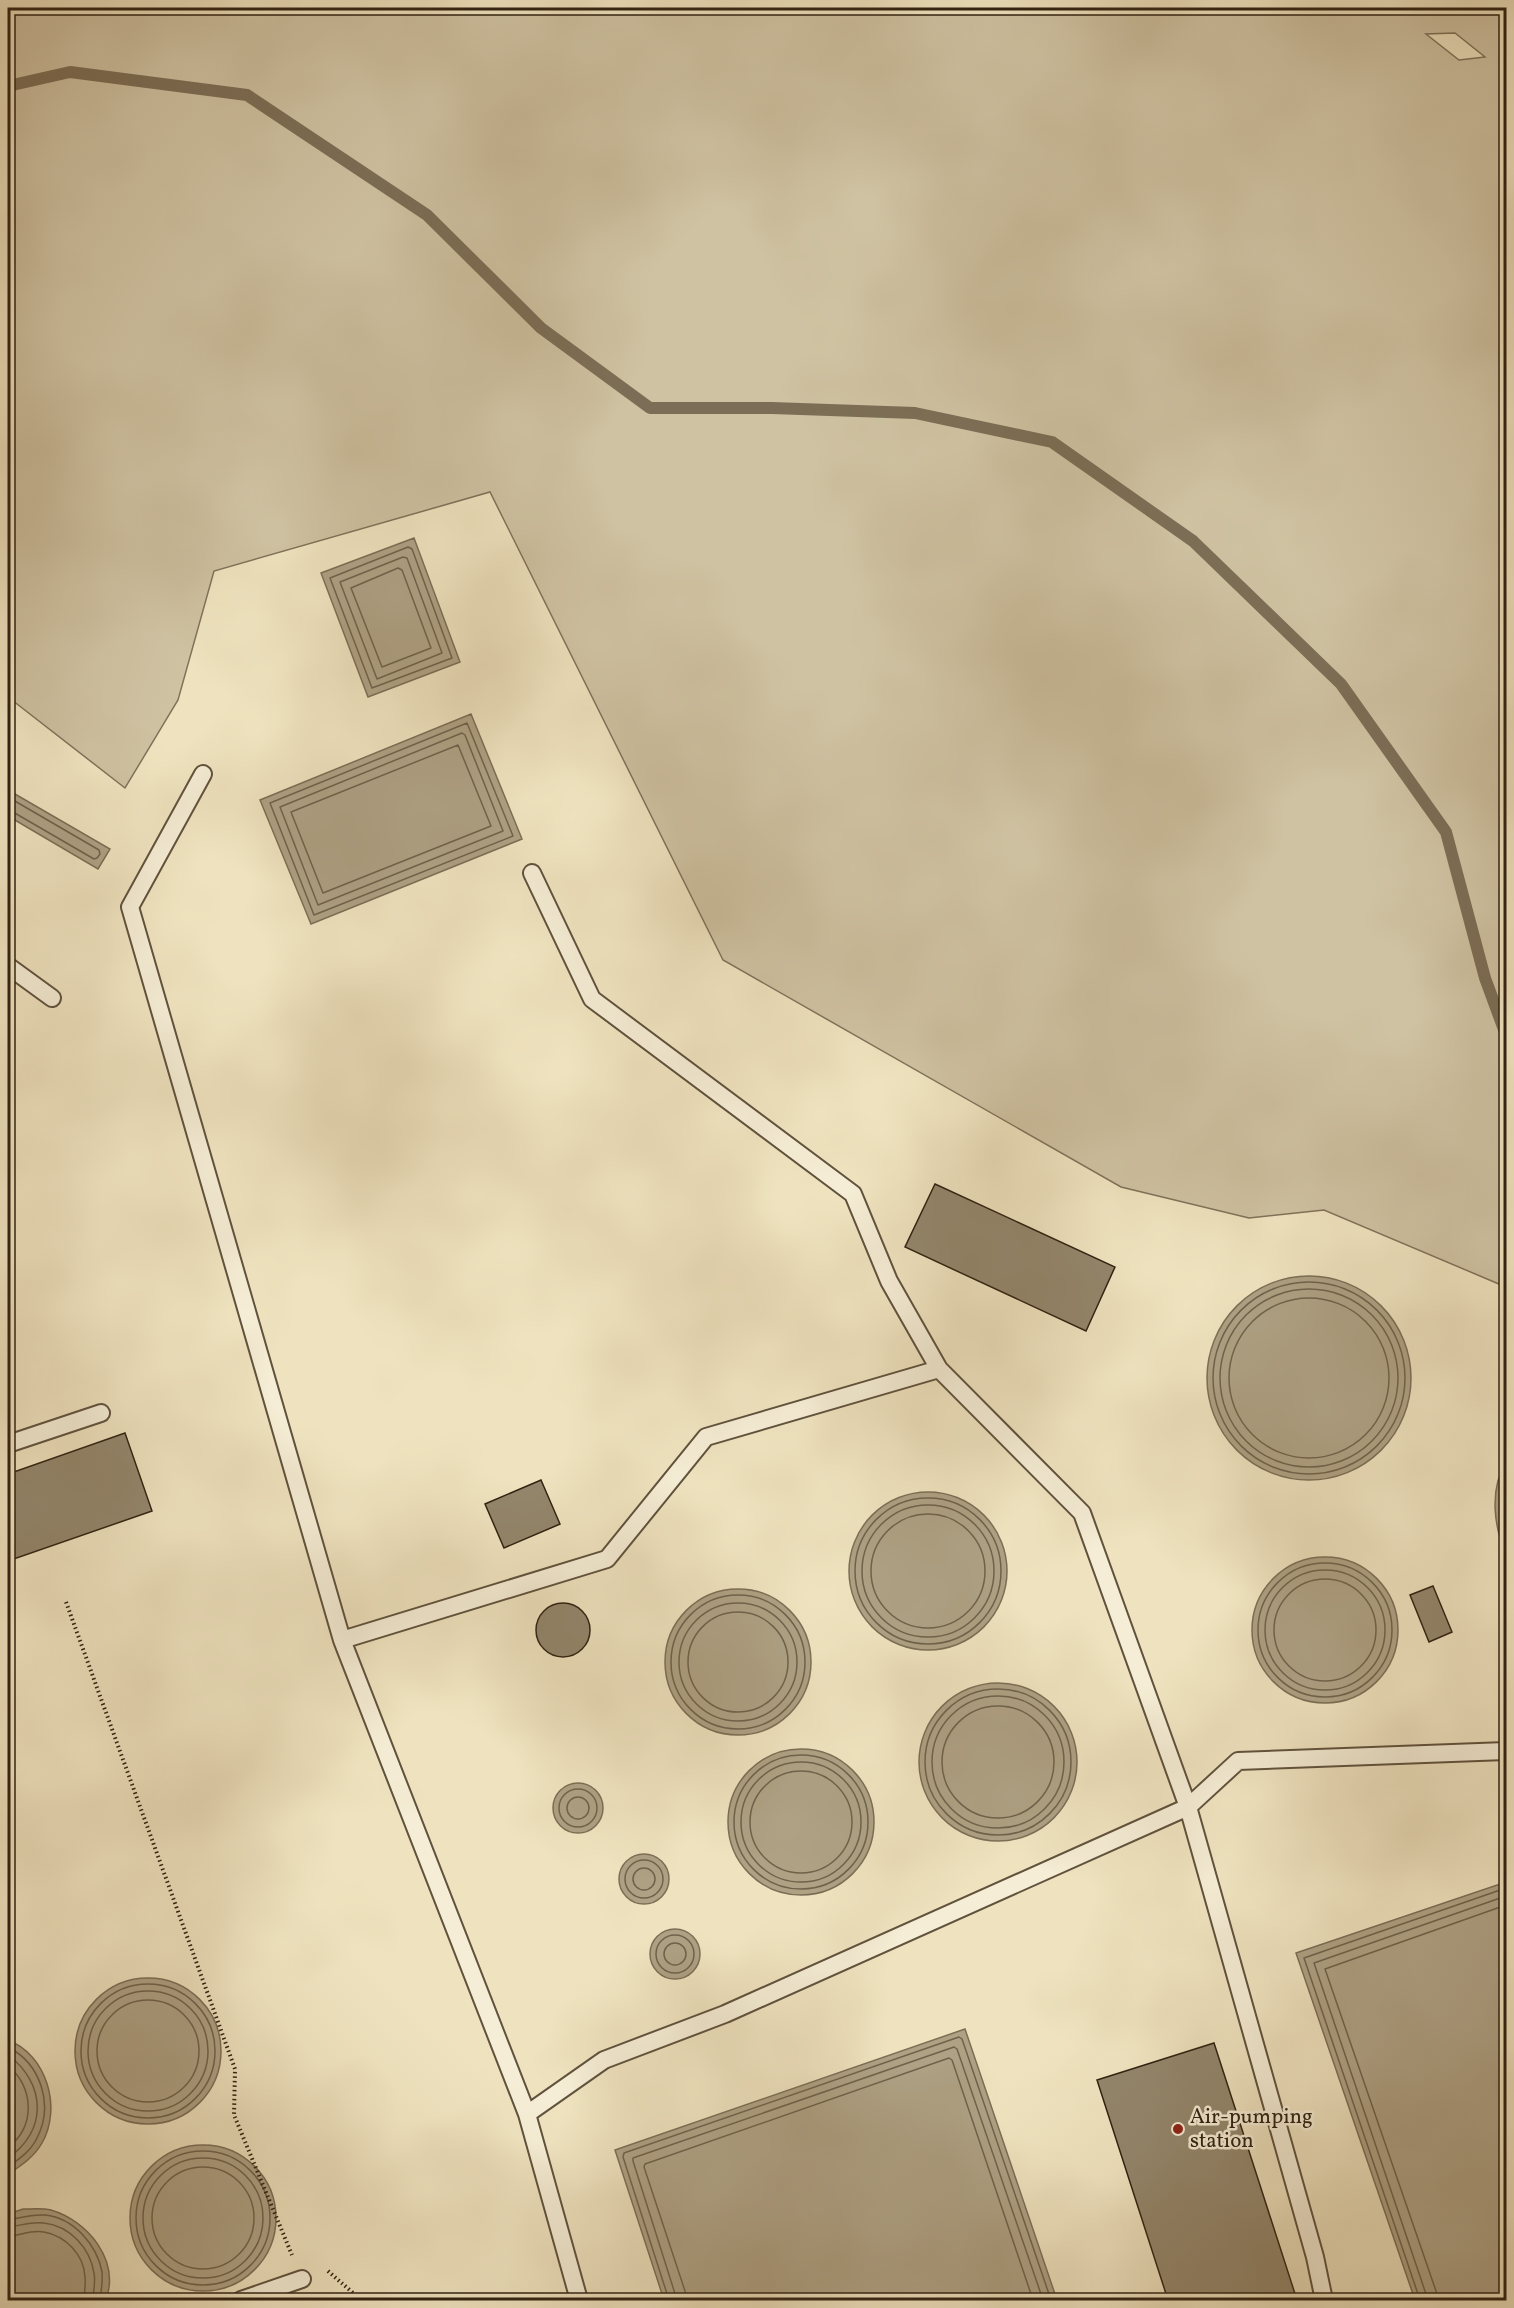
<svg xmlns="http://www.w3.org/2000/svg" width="1514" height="2308" font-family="Vollkorn,serif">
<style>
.green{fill:#cfc2a2;stroke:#80725a;stroke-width:1.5;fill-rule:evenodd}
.water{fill:#aea184;stroke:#7c6e56;stroke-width:1.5}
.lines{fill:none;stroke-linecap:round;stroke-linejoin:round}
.shore{stroke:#6f624b;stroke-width:1.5}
.stream{stroke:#7c6e56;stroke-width:12}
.building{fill:#93866c;stroke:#302212;stroke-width:1.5}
.lane-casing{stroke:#60523d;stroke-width:20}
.path{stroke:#302212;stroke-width:4;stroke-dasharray:1.5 3;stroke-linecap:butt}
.lane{stroke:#f5edd5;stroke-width:16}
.poi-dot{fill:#8f2418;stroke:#f5edd5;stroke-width:2}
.labels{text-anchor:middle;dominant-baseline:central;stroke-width:5;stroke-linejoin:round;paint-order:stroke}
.poi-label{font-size:21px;fill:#302212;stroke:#f5edd5;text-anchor:start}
</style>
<rect width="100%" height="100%" fill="#efe3bf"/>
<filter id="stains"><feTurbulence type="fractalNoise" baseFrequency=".00333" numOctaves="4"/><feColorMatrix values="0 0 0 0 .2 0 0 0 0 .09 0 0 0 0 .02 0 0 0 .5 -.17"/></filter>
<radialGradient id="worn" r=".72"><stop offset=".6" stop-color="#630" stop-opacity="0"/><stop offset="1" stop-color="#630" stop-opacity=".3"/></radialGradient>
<path class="green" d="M8,8h1498v1279l-182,-77 -75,8 -128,-31 -398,-227 -233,-468 -276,79 -36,129 -53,88 -117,-91zM1455,33l30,24 -26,3 -33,-26z"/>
<path class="water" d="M414,538l46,124 -92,35 -47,-124z
M471,714l51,125 -211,85 -51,-124z
M8,790l102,59 -12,20 -90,-53z
M1207 1378a102 102 0 1 1 204 0a102 102 0 1 1-204 0Z
M1506,1462v92c-12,-27 -17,-64 0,-92z
M849 1571a79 79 0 1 1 158 0a79 79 0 1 1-158 0Z
M1252 1630a73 73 0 1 1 146 0a73 73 0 1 1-146 0Z
M665 1662a73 73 0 1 1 146 0a73 73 0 1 1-146 0Z
M919 1762a79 79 0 1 1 158 0a79 79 0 1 1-158 0Z
M728 1822a73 73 0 1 1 146 0a73 73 0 1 1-146 0Z
M553 1808a25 25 0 1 1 50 0a25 25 0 1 1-50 0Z
M619 1879a25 25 0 1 1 50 0a25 25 0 1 1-50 0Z
M1506,1882v418h-91l-119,-347z
M650 1954a25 25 0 1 1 50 0a25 25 0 1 1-50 0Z
M75 2051a73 73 0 1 1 146 0a73 73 0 1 1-146 0Z
M965,2029l92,271h-393l-49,-150z
M8,2040c39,15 54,68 34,103 -8,14 -21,23 -34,31z
M130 2218a73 73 0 1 1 146 0a73 73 0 1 1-146 0Z
M23,2209c9,0 20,-1 28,1 37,11 69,50 55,90h-98v-86z"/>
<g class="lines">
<path class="shore" d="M408,547l4,2 40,109 -80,30 -42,-110z
M403,557l4,1 35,95 -65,26 -37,-97z
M398,568l4,2 29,78 -49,19 -31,-79z
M467,723l46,113 -199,79 -44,-112z
M462,733l3,2 38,96 -185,74 -38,-98z
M458,745l33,81 -168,67 -32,-81z
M8,797l91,53 1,4 -3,4 -3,1 -81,-47 -5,-1
M1213 1378a96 96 0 1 1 192 0a96 96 0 1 1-192 0Z
M1220 1378a89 89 0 1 1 178 0a89 89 0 1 1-178 0Z
M1229 1378a80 80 0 1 1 160 0a80 80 0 1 1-160 0Z
M1506,1478c-5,20 -8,42 0,62
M855 1571a73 73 0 1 1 146 0a73 73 0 1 1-146 0Z
M862 1571a66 66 0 1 1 132 0a66 66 0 1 1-132 0Z
M871 1571a57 57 0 1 1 114 0a57 57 0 1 1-114 0Z
M1258 1630a67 67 0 1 1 134 0a67 67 0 1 1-134 0Z
M1265 1630a60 60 0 1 1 120 0a60 60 0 1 1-120 0Z
M1274 1630a51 51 0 1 1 102 0a51 51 0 1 1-102 0Z
M671 1662a67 67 0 1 1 134 0a67 67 0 1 1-134 0Z
M679 1662a59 59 0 1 1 118 0a59 59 0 1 1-118 0Z
M688 1662a50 50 0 1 1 100 0a50 50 0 1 1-100 0Z
M925 1762a73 73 0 1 1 146 0a73 73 0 1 1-146 0Z
M932 1762a66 66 0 1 1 132 0a66 66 0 1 1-132 0Z
M942 1762a56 56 0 1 1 112 0a56 56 0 1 1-112 0Z
M734 1822a67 67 0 1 1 134 0a67 67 0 1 1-134 0Z
M741 1822a60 60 0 1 1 120 0a60 60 0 1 1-120 0Z
M750 1822a51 51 0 1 1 102 0a51 51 0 1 1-102 0Z
M559 1808a19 19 0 1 1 38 0a19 19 0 1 1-38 0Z
M567 1808a11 11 0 1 1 22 0a11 11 0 1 1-22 0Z
M625 1879a19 19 0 1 1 38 0a19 19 0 1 1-38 0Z
M633 1879a11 11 0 1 1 22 0a11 11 0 1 1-22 0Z
M656 1954a19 19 0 1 1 38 0a19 19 0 1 1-38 0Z
M664 1954a11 11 0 1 1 22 0a11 11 0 1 1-22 0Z
M81 2051a67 67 0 1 1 134 0a67 67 0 1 1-134 0Z
M88 2051a60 60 0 1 1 120 0a60 60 0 1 1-120 0Z
M97 2051a51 51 0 1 1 102 0a51 51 0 1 1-102 0Z
M8,2047c33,17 46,58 29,91 -6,13 -18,21 -29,29
M8,2055c38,28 40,76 0,103
M8,2066c26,20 28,62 0,81
M136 2218a67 67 0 1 1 134 0a67 67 0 1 1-134 0Z
M143 2218a60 60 0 1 1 120 0a60 60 0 1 1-120 0Z
M152 2218a51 51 0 1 1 102 0a51 51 0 1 1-102 0Z
M8,2220c12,-2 23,-6 37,-5 29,3 52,30 57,57 1,9 -1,20 -2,28
M8,2227c12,-1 23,-6 36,-4 26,3 46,25 50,50 2,9 -1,18 -1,27
M8,2236c12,0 23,-7 36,-4 22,4 40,23 41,45 1,8 -1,16 -1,23
M669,2300l-46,-143 1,-4 335,-116 3,2 89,261
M677,2300l-44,-139v-3l321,-111 3,2 86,251
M686,2300l-1,-9 -41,-124 1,-3 304,-106 3,2 81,240
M1420,2300l-116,-342 202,-70
M1428,2300l-114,-337 192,-67
M1437,2300l-1,-9 -111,-322 181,-64"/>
<path class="stream" d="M8,86l62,-14 177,23 180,120 114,113 109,80h122l143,5 137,29 141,99 148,143 105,148 39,146 21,57"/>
</g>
<path class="building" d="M935,1184l180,83 -29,64 -181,-84z
M125,1433l27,78 -144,50v-87z
M541,1480l19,44 -56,24 -19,-44z
M1433,1586l19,46 -23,10 -19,-47z
M536 1630a27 27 0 1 1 54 0a27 27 0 1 1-54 0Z
M1214,2043l44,136 39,121h-129l-71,-220z"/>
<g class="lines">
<defs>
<path id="lane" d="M203,774l-73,133 212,733
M532,873l60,126 261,195 36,87 50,88 143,144 106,294 127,450 9,43
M8,966l44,32
M8,1444l93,-31
M527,2114l-185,-474 265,-81 99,-122 233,-68
M241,2300l61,-21
M579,2300l-52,-186 77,-54 121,-46 463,-207 50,-46 268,-10"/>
</defs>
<use href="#lane" class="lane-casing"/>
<path class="path" d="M66,1602l169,467 -1,46 58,140
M328,2271l33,29"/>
<use href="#lane" class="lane"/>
</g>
<circle class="poi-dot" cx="1178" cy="2129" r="6"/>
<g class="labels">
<g class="poi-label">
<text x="1190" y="2117">Air-pumping<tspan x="1190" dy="24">station</tspan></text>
</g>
</g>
<rect width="1514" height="2308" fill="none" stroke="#efe3bf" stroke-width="30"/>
<rect x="9" y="9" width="1496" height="2290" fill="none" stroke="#302212" stroke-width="3"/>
<rect x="15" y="15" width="1484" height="2278" fill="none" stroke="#302212" stroke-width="1.5"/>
<rect width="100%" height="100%" filter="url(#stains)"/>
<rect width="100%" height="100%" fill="url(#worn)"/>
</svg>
